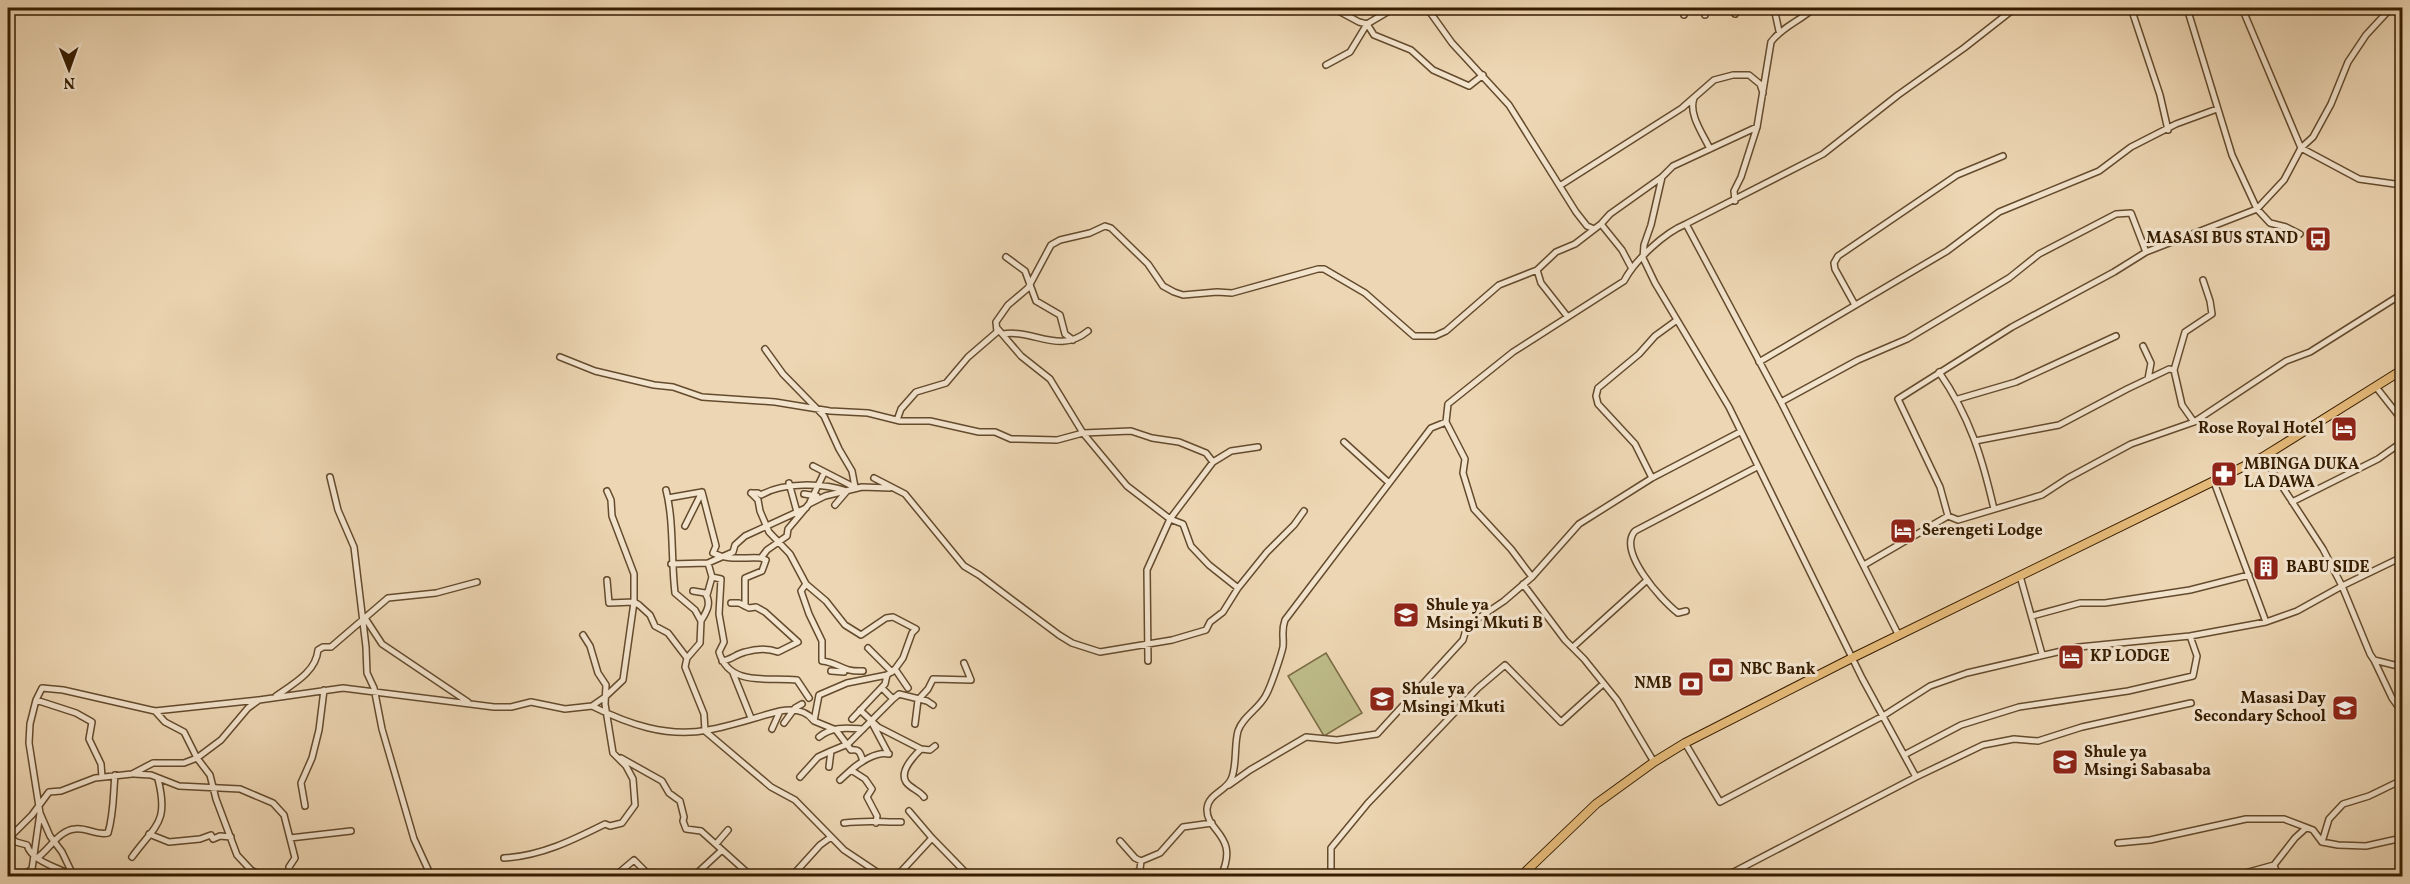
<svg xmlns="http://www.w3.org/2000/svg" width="2410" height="884" font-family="Vollkorn,serif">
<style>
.green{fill:#bebc89;stroke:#7a6c44;stroke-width:1.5}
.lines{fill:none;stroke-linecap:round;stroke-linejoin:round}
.minor-casing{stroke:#644b2d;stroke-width:8}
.highway-casing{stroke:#361d00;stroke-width:10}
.minor{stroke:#f3e4ce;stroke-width:5}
.highway{stroke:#e6bb7a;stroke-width:8}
.labels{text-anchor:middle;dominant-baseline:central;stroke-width:6;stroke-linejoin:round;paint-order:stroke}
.poi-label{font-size:16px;font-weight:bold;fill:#361d00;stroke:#f3e4ce;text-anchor:start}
</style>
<rect width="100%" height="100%" fill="#edd6b3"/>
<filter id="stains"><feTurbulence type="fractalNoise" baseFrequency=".00333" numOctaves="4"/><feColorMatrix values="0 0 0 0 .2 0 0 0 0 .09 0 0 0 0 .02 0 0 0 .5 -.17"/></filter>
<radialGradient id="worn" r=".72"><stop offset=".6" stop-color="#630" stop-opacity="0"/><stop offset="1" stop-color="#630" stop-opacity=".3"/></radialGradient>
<path class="green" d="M1326,653l36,60 -38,23 -36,-60z"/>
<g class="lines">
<defs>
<path id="minor" d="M1333,8l26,14 8,2 7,11 37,15 22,20 36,16 14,-11
M1427,8l25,35 57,62 67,107 11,14 7,3
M1705,8v7
M1774,8l5,23
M2131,8l29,87 8,35
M2187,8l45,147 25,54 27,-29 17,-32 12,-11 18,-33 17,-42 18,-27 25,-27
M2242,8l59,140 58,31 43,6
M1735,14l1,-6
M1684,15l1,-7
M1326,65l24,-13 17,-28 27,-16
M1694,98c-6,16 9,36 16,51
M1662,177l-11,48 -7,20 -1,13 12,25 74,124 133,271 54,99
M1561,185l121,-77 32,-28 19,-5h16l11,9 3,9
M1735,201l-1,-10 7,-14 16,-50 14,-85c11,-15 29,-21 43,-34
M1601,224l21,26 9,17
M1006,257l19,14 11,30 24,14 5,19 8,6
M1537,270l19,-18 19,-8 26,-20 9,-10 52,-37 11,-11 84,-39
M1855,305l-20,-36 -1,-6 4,-7 119,-81 46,-19
M997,328l24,28 29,23 33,54 44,53 43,33 13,5 8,22 18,19 29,23
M1003,334c31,-5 56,21 85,-3
M2143,346l8,17 -3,16
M765,349l18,25 41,42 15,33 13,22 3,16
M560,357l35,14 59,14 19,2 29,10 73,5 55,9 38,2 32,8h30l49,11h16l16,7h7l39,1 26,-7 48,-2 21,7 27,4 27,11 7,9
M1759,362l188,-111 52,-39 100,-41 32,-24 45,-23 41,-15
M1939,372c31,45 43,85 55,137
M2376,387l26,33
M1958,399l58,-17 100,-46
M1781,402l77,-42 49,-21 102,-61 30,-24 77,-40 15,-1 15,39
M897,420l4,-11 15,-17 30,-9 22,-26 29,-25 -1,-10 12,-17 20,-17 23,-43 9,-5 30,-7 15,-7 6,2 37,36 15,22 11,6 9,3 34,-3 15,1 86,-24h6l41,24 49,43h21l11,-5 53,-46 38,-15 4,13 26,33
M2194,422l-12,-17 -8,-35 11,-38 27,-18 -2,-13 -7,-21
M1975,441l84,-16 68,-36 42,-20 5,1
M1344,442l44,40
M2263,457l60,92 19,37 28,68 4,6 28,7
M813,466l41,21
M330,477l8,33 16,37 12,100 1,26 7,15 8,41 32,110 17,37
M874,478l31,16 59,72 15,9 80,60 13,8 28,9 72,-12 34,-10 4,-8 13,-10 15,-24 29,-36 27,-27 10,-14
M1652,478l-17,-34 -37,-40 -2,-8 2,-8 41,-34 16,-18 22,-16
M2214,482l52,140
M789,483l8,29
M751,493l7,7 2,11 9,21 21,22 16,30 20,17 19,24 16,10 25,-17 7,-1 23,12 -4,4 -9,25 -8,11 -8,6 -2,9 -33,35
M751,493h7l3,2c22,-13 62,-12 86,-4l-12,14
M804,494l13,2
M668,498l34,-6
M810,502l14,-29
M2292,502l86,-43 24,-17
M1948,516l-8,-29 -42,-88 114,-72 102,-55 32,-20 111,-43 13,14 16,4 14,7
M685,526l17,-34 14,54 -3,7c16,8 31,4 48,5l6,-8 20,-14 1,-7 21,-25 16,-8 37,-9 28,1
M708,563l25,-11 2,-7 10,-9 61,-28
M671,564l37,-1 4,14 9,2 -2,35 5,28 -5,10c10,35 49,25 78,28l12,18
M1864,565l84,-49 10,4 84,-25 26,-17 63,-34 63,-22 92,-61 24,-9 92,-58
M2020,576l22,78
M1532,577l47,-53 73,-46 88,-46
M607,580l2,23 25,-1 5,3 11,10 5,11 13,7 19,25 13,-15 1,-22 -6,-11 -20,-17c-4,-33 -1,-72 -9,-103
M806,584l-5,7 8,23 13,27v20c18,2 19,11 41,10
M1523,584l42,56 19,19 33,41 37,62
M693,591l12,2c7,10 2,18 -4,28
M707,595l5,-18
M745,606v-28l17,-7 4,-11 -5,-2
M1686,611l-8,2c-17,-13 -61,-62 -43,-82l122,-64
M2032,616l48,-13h25l85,-13 59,-15
M365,618l17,26 86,58
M1899,636l-118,-234 -95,-178 137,-70 75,-59 66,-47 51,-40
M1573,647l73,-66
M868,648l24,24
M687,658l-2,9 19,47 1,17 66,56 24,13 49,50 39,26
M2374,660l18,38 10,14
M722,661c9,-1 14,-7 23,-9 10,-3 23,-4 33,0l20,-10 -33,-30 -9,-5 -7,1 -10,-5h-8
M1148,661l-1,-91 23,-51 43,-57 18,-11 27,-4
M895,669l13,19
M831,671l13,1
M733,673l18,45
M276,696c17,-12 40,-24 42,-46l5,-3h8l57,-49 48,-5 41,-11
M893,699l6,-5 28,7 6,4
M36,700l6,-12 21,2 92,21 103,-11
M592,706c36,18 75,32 116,24 24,-4 48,-13 72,-19
M860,710l18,17 43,22 9,1 5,-4
M155,711l10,11 19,10 13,26 13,17 6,24 21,56 14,15 11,6
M871,721l22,-22 -11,-11
M784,723l11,-15 7,-4
M915,724l3,-24 10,-11 5,-10 38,1 -7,-17
M772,729l8,-18c12,-2 25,-2 33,9
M819,737c13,-11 28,-9 44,-8
M1685,743l35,59 163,-86 47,-30 37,-13 112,-26 111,-11 76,-14 31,-11 45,-25 60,-29
M921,749c-7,7 -22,22 -15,33 4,6 14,9 18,15
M1904,755l57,-30 58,-18 109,-16 65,-15 4,-20 -7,-20
M621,758l41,23 7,12 11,8 4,16 -1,4 3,8 15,2 50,45
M863,761c-3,-8 -3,-12 -12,-11l-15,-20 -22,-9 5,-26 28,-12 40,-8
M829,767l2,-16 17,-7 23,-23 17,32
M851,770c9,-8 26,-19 38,-16
M134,774l17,1 28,11 61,3 33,14 11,12 11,43 -6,9v9
M800,777l18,-20 13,-6
M840,780l11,-10 14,9 7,10 -5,8 10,19 -1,7
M1229,785l21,-15 56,-33 31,3 40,-6 86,-94 4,-14 37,-25 28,-24 -21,-28 -37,-40 -11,-36 2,-14 -19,-37
M305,806l-4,-23 11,-25 7,-28 5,-40
M909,811l23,27 37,38
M40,813l10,23 12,16 11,23
M844,823c20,-3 37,-1 57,-1
M149,834l20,8 31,-3 11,-4 2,4 7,-3 11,1
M290,838l61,-7
M1120,841l15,17 6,3 19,-8 23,-26 29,-4
M2322,842l7,-23 14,-15 26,-8 33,-16
M2118,843l32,-3 96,-21h38l29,11 9,12 16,3 28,1 36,-8
M716,844l12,-14
M132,857c24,-33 37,-34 26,-78
M37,858c12,-8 22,-28 38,-29 11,-2 22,7 33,4 6,-20 5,-38 7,-58
M504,858c37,-2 69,-18 101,-34l5,2 12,-3 13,-18 -2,-26 -7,-13 -13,-13 -8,-49 1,-19 -8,-12 -8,-27 -7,-11
M21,876l11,-7 8,-56 -11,-70 1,-19 6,-24 40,13 16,9 -3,17 12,25 1,13
M73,876c-15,-9 -41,-14 -46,-31l-11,-3 -6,-5 22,-22 17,-23 12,-1 34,-13 37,-4 21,-11h31l13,-5 24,-18 27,-32 11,-8 84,-12 151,19h17l20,-5 34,7 27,-3 13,-9 18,-17 11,-78v-28l-22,-58 -1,-16 -4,-9
M615,876l19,-16 16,16
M694,876l28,-26
M792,876l28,-31 11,-8
M897,876l35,-38
M1133,876l7,-7 1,-8
M1221,876c19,-41 -15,-44 -14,-67 1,-16 21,-18 25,-32 5,-14 2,-31 6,-46 5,-15 21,-22 28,-36 5,-9 15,-39 17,-48 1,-11 -2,-16 2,-27l146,-192 15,-6 2,-18 65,-52 111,-71c11,-21 40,-48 62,-57
M1331,876v-28l37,-45 110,-115 27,-23 56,57 42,-38
M1726,876l190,-99 67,-32 31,-6 24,2 44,-14 109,-24
M2234,876l40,-11
M2278,876l-4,-11 21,-27 11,-10"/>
<path id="highway" d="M1521,876l75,-72 58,-42 31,-19 167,-85 411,-201 139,-87"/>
</defs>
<use href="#minor" class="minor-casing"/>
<use href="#highway" class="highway-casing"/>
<use href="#minor" class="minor"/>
<use href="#highway" class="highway"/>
</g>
<defs>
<symbol id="bus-square" viewBox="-11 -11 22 22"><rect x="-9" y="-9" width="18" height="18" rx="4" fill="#8f2418" stroke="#f3e4ce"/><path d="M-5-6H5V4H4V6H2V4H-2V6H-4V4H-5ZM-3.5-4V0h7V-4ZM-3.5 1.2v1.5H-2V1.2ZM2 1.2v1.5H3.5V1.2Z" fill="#fff"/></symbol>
<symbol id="hotel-square" viewBox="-11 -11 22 22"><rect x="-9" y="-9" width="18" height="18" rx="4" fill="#8f2418" stroke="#f3e4ce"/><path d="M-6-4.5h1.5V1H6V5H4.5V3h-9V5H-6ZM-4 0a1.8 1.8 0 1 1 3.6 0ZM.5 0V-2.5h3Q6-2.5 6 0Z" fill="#fff"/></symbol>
<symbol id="pharmacy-square" viewBox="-11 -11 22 22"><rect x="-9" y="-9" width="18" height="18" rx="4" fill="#8f2418" stroke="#f3e4ce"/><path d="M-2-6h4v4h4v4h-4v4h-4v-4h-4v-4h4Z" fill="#fff"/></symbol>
<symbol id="building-square" viewBox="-11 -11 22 22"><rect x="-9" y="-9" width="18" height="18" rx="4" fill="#8f2418" stroke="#f3e4ce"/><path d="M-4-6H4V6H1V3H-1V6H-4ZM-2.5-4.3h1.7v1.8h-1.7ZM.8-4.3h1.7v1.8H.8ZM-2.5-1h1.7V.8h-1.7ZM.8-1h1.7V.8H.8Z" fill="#fff"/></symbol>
<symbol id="school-square" viewBox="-11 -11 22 22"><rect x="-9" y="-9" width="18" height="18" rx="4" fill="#8f2418" stroke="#f3e4ce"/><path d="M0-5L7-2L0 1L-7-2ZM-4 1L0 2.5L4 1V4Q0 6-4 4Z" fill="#fff"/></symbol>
<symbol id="bank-square" viewBox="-11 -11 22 22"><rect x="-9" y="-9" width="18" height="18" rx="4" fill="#8f2418" stroke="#f3e4ce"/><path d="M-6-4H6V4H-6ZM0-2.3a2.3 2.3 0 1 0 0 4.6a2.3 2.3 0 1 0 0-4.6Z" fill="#fff"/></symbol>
</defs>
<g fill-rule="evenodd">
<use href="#bus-square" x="2303" y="224" width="30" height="30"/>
<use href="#hotel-square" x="2329" y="414" width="30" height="30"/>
<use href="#pharmacy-square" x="2209" y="459" width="30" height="30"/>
<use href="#hotel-square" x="1888" y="516" width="30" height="30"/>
<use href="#building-square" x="2251" y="553" width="30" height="30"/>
<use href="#school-square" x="1391" y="600" width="30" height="30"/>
<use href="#hotel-square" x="2056" y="642" width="30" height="30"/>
<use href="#bank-square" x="1706" y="655" width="30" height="30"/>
<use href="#bank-square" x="1676" y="669" width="30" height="30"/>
<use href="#school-square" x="1367" y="684" width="30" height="30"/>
<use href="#school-square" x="2330" y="693" width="30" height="30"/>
<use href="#school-square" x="2050" y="747" width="30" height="30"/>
</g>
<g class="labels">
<g class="poi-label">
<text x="2298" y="239" text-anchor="end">MASASI BUS STAND</text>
<text x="2324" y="429" text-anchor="end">Rose Royal Hotel</text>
<text x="2244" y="465">MBINGA DUKA<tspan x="2244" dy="18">LA DAWA</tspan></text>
<text x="1922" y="531">Serengeti Lodge</text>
<text x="2286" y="568">BABU SIDE</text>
<text x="1426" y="606">Shule ya<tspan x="1426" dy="18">Msingi Mkuti B</tspan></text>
<text x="2090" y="657">KP LODGE</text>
<text x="1740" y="670">NBC Bank</text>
<text x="1672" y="684" text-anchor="end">NMB</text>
<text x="1402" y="690">Shule ya<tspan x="1402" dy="18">Msingi Mkuti</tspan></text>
<text x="2326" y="699" text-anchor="end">Masasi Day<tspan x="2326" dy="18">Secondary School</tspan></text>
<text x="2084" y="753">Shule ya<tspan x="2084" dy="18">Msingi Sabasaba</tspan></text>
</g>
</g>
<rect width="2410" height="884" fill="none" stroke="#edd6b3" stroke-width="30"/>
<rect x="9" y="9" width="2392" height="866" fill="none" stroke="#361d00" stroke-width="3"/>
<rect x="15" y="15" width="2380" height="854" fill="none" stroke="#361d00" stroke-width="1.5"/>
<g transform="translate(69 69) rotate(179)" stroke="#f3e4ce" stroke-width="4.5" paint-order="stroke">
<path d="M0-4.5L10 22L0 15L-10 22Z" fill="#361d00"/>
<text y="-9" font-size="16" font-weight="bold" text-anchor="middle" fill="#361d00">N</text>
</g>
<rect width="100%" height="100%" filter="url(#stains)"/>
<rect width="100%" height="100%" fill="url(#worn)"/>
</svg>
